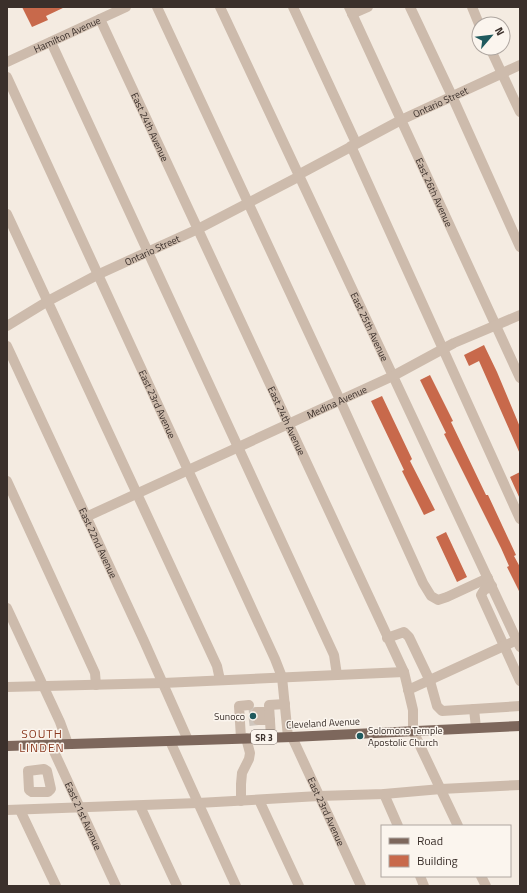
<svg xmlns="http://www.w3.org/2000/svg" width="527" height="893" font-family="'Titillium Web',sans-serif">
<style>
.building{fill:#c8694b}
.lines{fill:none;stroke-linecap:round;stroke-linejoin:round}
.minor-tunnel{stroke:#cfc6bd;stroke-width:10;stroke-dasharray:10 5;stroke-linecap:butt}
.minor{stroke:#cdbbac;stroke-width:10}
.major{stroke:#7d675c;stroke-width:10}
.poi-dot{fill:#1f5a5e;stroke:#fbf5ee;stroke-width:1.5}
.labels{text-anchor:middle;dominant-baseline:central;stroke-width:3;stroke-linejoin:round;paint-order:stroke}
.shield{fill:#fbf5ee;stroke:#756b66;stroke-width:1}
.shield-label{font-size:9px;font-weight:bold;fill:#3b302b}
.street-label{font-size:10px;fill:#3b302b;stroke:#fbf5ee}
.poi-label{font-size:10px;fill:#3b302b;stroke:#fbf5ee;text-anchor:end}
.quarter-label{font-size:12px;letter-spacing:1px;fill:#8c3b22;stroke:#fbf5ee}
</style>
<rect width="100%" height="100%" fill="#f4ebe1"/>
<path class="building" d="M22,7h43l-19,9 2,4 -16,7z
M484,345l13,27 23,55v27l-41,-93 -10,5 -5,-11z
M430,375l23,46 -2,1 35,73h2l28,60 -2,1 6,11v26l-13,-26 2,-1 -8,-18 -57,-114 2,-1 -26,-53z
M382,396l30,63 -2,2 25,49 -11,5 -22,-44 2,-1 -33,-69z
M520,472v27l-10,-22z
M446,532l21,45 -10,5 -21,-45z"/>
<g class="lines">
<path class="minor-tunnel" d="M249,713l8,-1
M249,721l9,-1"/>
<g class="minor">
<path d="M157,7l183,393 83,183 8,13 7,4 9,-3 41,-19"/>
<path id="s1" d="M220,7c99,214 201,426 300,640"/>
<path d="M293,7l63,136"/>
<path id="s2" d="M349,7l171,371"/>
<path d="M410,7l42,89 68,151"/>
<path d="M472,7l7,17"/>
<path d="M352,14l16,-7"/>
<path id="s3" d="M100,19l304,653 9,38v21l45,95"/>
<path d="M51,42l283,613 3,20"/>
<path d="M490,48l30,64"/>
<path id="s4" d="M7,62l119,-55"/>
<path id="s5" d="M7,77l268,582 7,18 6,60"/>
<path d="M351,146l169,373"/>
<path id="s6" d="M298,175l103,-55 119,-55"/>
<path d="M7,214l210,452 3,14"/>
<path id="s7" d="M7,326l41,-25 49,-26 101,-46 100,-52"/>
<path id="s8" d="M7,346l137,295 44,99"/>
<path d="M7,481l88,192 1,12"/>
<path id="s9" d="M86,517l307,-141 61,-33 66,-28"/>
<path d="M492,586l-8,4 -3,5 39,86"/>
<path d="M7,608l53,114 8,22"/>
<path d="M387,638l17,-6 5,5 21,44 7,25 5,5 78,-5"/>
<path d="M7,687l156,-4 241,-11"/>
<path d="M408,690l109,-50"/>
<path d="M474,709l2,19"/>
<path d="M257,712h12"/>
<path d="M258,720h12"/>
<path d="M271,737l-2,-32 16,-1"/>
<path id="s10" d="M292,737l69,149"/>
<path d="M241,738l-2,-32 10,-1"/>
<path d="M170,741l66,145"/>
<path id="s11" d="M51,745l65,141"/>
<path d="M44,769l3,2 4,18 -3,3h-16l-3,-2 -1,-19z"/>
<path d="M384,794l14,32"/>
<path d="M259,800l40,86"/>
<path d="M241,801v-17l1,-11 7,-14 1,-6 -4,-15"/>
<path d="M140,806l37,80"/>
<path d="M7,810l191,-7 121,-7 65,-2 57,-5 79,-4"/>
<path d="M20,810l36,76"/>
<path d="M420,876l4,10"/>
<path d="M481,876l5,10"/>
</g>
<path class="major" d="M7,746l285,-9 228,-11"/>
</g>
<g class="poi-dot">
<circle cx="253" cy="716" r="4"/>
<circle cx="360" cy="736" r="4"/>
</g>
<g class="labels">
<rect class="shield" x="251" y="730" width="26" height="14" rx="3"/>
<g class="shield-label">
<text x="264" y="737">SR 3</text>
</g>
<g class="street-label">
<text stroke="none"><textPath href="#s4" startOffset="66">Hamilton Avenue</textPath></text>
<text stroke="none"><textPath href="#s6" startOffset="160">Ontario Street</textPath></text>
<text stroke="none"><textPath href="#s3" startOffset="119">East 24th Avenue</textPath></text>
<text stroke="none"><textPath href="#s2" startOffset="204">East 26th Avenue</textPath></text>
<text stroke="none"><textPath href="#s7" startOffset="164">Ontario Street</textPath></text>
<text stroke="none"><textPath href="#s1" startOffset="353">East 25th Avenue</textPath></text>
<text stroke="none"><textPath href="#s9" startOffset="276">Medina Avenue</textPath></text>
<text stroke="none"><textPath href="#s5" startOffset="360">East 23rd Avenue</textPath></text>
<text stroke="none"><textPath href="#s3" startOffset="443">East 24th Avenue</textPath></text>
<text stroke="none"><textPath href="#s8" startOffset="217">East 22nd Avenue</textPath></text>
<text transform="translate(323 723) rotate(-3)">Cleveland Avenue</text>
<text stroke="none"><textPath href="#s10" startOffset="82">East 23rd Avenue</textPath></text>
<text stroke="none"><textPath href="#s11" startOffset="78">East 21st Avenue</textPath></text>
</g>
<g class="poi-label">
<text x="245" y="716">Sunoco</text>
<text x="368" y="730" text-anchor="start">Solomons Temple<tspan x="368" dy="12">Apostolic Church</tspan></text>
</g>
<g class="quarter-label">
<text x="42" y="733">SOUTH<tspan x="42" dy="14">LINDEN</tspan></text>
</g>
</g>
<rect width="527" height="893" fill="none" stroke="#3b302b" stroke-width="16"/>
<rect x="381" y="825" width="130" height="52" fill="#fbf5ee" stroke="#aea6a0"/>
<rect x="389" y="838" width="20" height="6" fill="#7d675c" stroke="#aea6a0"/>
<text x="417" y="845" font-size="12" fill="#3b302b">Road</text>
<rect x="389" y="855" width="20" height="12" fill="#c8694b" stroke="#aea6a0"/>
<text x="417" y="865" font-size="12" fill="#3b302b">Building</text>
<g transform="translate(491 36) rotate(62)"><circle r="19" fill="#fbf5ee" stroke="#aea6a0"/>
<path d="M0-3L7 15L0 10L-7 15Z" fill="#1f5a5e"/>
<text y="-6" font-size="11" font-weight="bold" text-anchor="middle" fill="#3b302b">N</text>
</g>
</svg>
